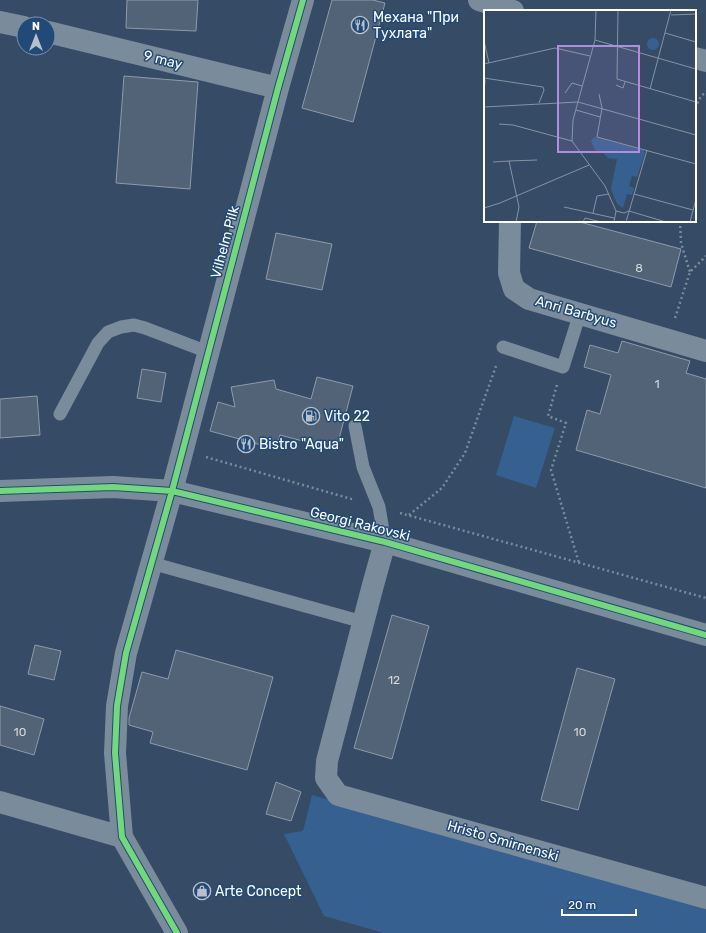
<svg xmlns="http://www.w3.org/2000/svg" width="706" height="933" font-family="Rubik,sans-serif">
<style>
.green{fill:#356090}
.building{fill:#526377;stroke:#8d9bab}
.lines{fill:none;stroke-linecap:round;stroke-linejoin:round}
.path{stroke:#7a8b9c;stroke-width:2.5;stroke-dasharray:2 3;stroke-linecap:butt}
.service{stroke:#7a8b9c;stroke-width:13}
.minor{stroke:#7a8b9c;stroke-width:22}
.tertiary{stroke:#7a8b9c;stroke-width:22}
.cycleway-casing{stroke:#224a79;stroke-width:8}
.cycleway{stroke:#71d979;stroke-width:6}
.labels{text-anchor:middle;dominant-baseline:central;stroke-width:3;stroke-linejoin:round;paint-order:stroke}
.number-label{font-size:12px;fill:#d4d8dd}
.poi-label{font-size:14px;fill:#fff;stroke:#224a79;text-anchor:start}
.street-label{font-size:14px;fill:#fff;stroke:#224a79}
.inset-road{fill:none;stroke:#8693a3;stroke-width:1}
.view{fill:#b68bdc;fill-opacity:0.15;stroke:#b68bdc;stroke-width:2}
.inset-edge{fill:none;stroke:#fff;stroke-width:2}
</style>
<rect width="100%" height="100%" fill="#364b65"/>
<path class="green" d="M514,416l41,12 -19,60 -40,-13z
M312,795l394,111v27h-322l-60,-17 -40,-82 19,-3z"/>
<path class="building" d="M127,0h71l-2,31 -70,-3z
M332,0h41l12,3 -32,119 -51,-14z
M124,76l74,6 -8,107 -74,-6z
M537,221h39l105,28 -10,38 -142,-39z
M276,233l56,11 -10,46 -56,-11z
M622,341l68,20 -4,12 20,6v109l-130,-38 11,-40 13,4 11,-39 -27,-8 6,-22 28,8z
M142,369l24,4 -5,29 -24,-4z
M317,377l36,9 -17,64 -56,-15 -4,14 -66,-18 8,-29 17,5 -4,-20 43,-7 2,9 35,10z
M37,396l3,39 -40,3v-39z
M392,615l37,11 -37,133 -38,-11z
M35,645l26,6 -7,29 -26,-6z
M176,650l97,27 -26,93 -97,-27 3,-11 -24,-7v-7l13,-46 26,7z
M577,668l38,11 -37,131 -37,-10z
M0,706l44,13 -10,36 -34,-10z
M276,782l25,10 -10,29 -25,-7z"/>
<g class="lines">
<path class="path" d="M695,108l5,-10 6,-7
M680,221l1,22 9,29
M675,318l15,-46 16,-16
M557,385l-9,31 18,7 -15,47 28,93
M206,457l149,43
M400,513l306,85
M409,515l33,-27 23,-35 31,-87"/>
<path class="service" d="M503,347l60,20 17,-54
M60,414l38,-71 10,-11 13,-5 13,-2 11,3 63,24
M355,426l8,41 16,40 6,35
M151,563l212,59"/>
<path class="minor" d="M479,0l34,11
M0,22l24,5
M48,32l230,56
M695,58l11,3
M510,221l-1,52 5,16 15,10 177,52
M385,542l-12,43 -46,176 -1,17 12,17 368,103
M0,802l122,35
M177,933l-55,-96 -7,-84 2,-47 9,-53 46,-162 106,-403 25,-88"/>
<path class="tertiary" d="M0,491l113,-4 59,4 213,51 321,93"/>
<defs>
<path id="cycleway" d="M0,491l113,-4 59,4 213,51 321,93
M177,933l-55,-96 -7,-84 2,-47 9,-53 46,-162 106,-403 25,-88"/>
</defs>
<use href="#cycleway" class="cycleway-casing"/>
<use href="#cycleway" class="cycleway"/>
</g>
<defs>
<symbol id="restaurant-ring" viewBox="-11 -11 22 22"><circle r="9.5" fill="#224a79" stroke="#b9c0c9" stroke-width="1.5"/><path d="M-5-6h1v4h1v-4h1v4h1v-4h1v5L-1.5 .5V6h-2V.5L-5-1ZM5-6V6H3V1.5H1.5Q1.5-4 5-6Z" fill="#b9c0c9"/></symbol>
<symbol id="fuel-ring" viewBox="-11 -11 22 22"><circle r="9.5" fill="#224a79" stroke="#b9c0c9" stroke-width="1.5"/><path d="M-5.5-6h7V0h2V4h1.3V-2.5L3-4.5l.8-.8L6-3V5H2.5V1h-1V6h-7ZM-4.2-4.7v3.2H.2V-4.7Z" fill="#b9c0c9"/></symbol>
<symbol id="shop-ring" viewBox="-11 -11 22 22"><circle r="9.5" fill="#224a79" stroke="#b9c0c9" stroke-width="1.5"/><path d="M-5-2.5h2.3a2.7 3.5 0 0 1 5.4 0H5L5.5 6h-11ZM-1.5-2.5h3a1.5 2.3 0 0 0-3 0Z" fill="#b9c0c9"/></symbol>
</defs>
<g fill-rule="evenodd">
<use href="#restaurant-ring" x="350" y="15" width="20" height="20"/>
<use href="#fuel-ring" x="301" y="406" width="20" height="20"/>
<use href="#restaurant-ring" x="236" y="434" width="20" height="20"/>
<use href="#shop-ring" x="192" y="881" width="20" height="20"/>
</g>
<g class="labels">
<g class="number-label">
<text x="639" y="268">8</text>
<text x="657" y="384">1</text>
<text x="394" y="680">12</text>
<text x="20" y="732">10</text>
<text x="580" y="732">10</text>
</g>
<g class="poi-label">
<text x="373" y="17">Механа "При<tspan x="373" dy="16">Тухлата"</tspan></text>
<text x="324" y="416">Vito 22</text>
<text x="259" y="444">Bistro "Aqua"</text>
<text x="215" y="891">Arte Concept</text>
</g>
<g class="street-label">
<text transform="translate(163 60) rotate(14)">9 may</text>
<text transform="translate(225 242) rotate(-75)">Vilhelm Pilk</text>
<text transform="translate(576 312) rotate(16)">Anri Barbyus</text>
<text transform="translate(360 524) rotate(14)">Georgi Rakovski</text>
<text transform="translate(503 841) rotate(16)">Hristo Smirnenski</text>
</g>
</g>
<g transform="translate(484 10)">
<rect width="212" height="212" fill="#364b65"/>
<path d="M163 34a6 6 0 1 1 12 0a6 6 0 1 1-12 0ZM110,127l49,13 2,3 -8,24 -5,-1 -3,10 5,2 -2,7 -5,-1 -4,14 -6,-4 -6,-15 6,-30 -9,-1 -5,-5 -8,-3 -4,-9z" fill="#356090"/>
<path class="inset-road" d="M112,0l-1,30 -22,80 -1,21 33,45 11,25 -2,11M134,0l-1,69 79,23M187,5l25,-1M181,23l31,9M111,30l101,29M0,31l5,22M0,54l71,-16 35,8M0,68l59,9 1,3 -5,13M132,75l7,3 2,-6M166,79l21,-79M0,83l1,-13M81,83l7,-10 10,3M115,84l3,14 -5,29 99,27M0,97l94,-5 118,33M92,100l24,7M15,114l14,1 59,16M25,151l28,-1M9,152l16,-1 10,46 -3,15M150,184l59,16M80,197l50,11M0,198l16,-5 89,-38M132,201l8,2 5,-2 37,11M109,203l4,-17 12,-2M99,212l2,-4 16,4M142,212l21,-72M206,212l6,-23"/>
<path class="view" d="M74,36h81v106h-81z"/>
<rect width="212" height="212" class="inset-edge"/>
</g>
<g transform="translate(36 36)"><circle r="19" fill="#224a79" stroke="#7a92af"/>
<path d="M0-3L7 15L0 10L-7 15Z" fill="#b9c0c9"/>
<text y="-6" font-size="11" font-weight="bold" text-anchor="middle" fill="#ffffff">N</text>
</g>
<path d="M562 909v6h74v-6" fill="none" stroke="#ffffff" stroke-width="2"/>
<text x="568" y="909" font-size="12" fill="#ffffff" stroke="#224a79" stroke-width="3" paint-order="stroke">20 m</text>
</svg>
